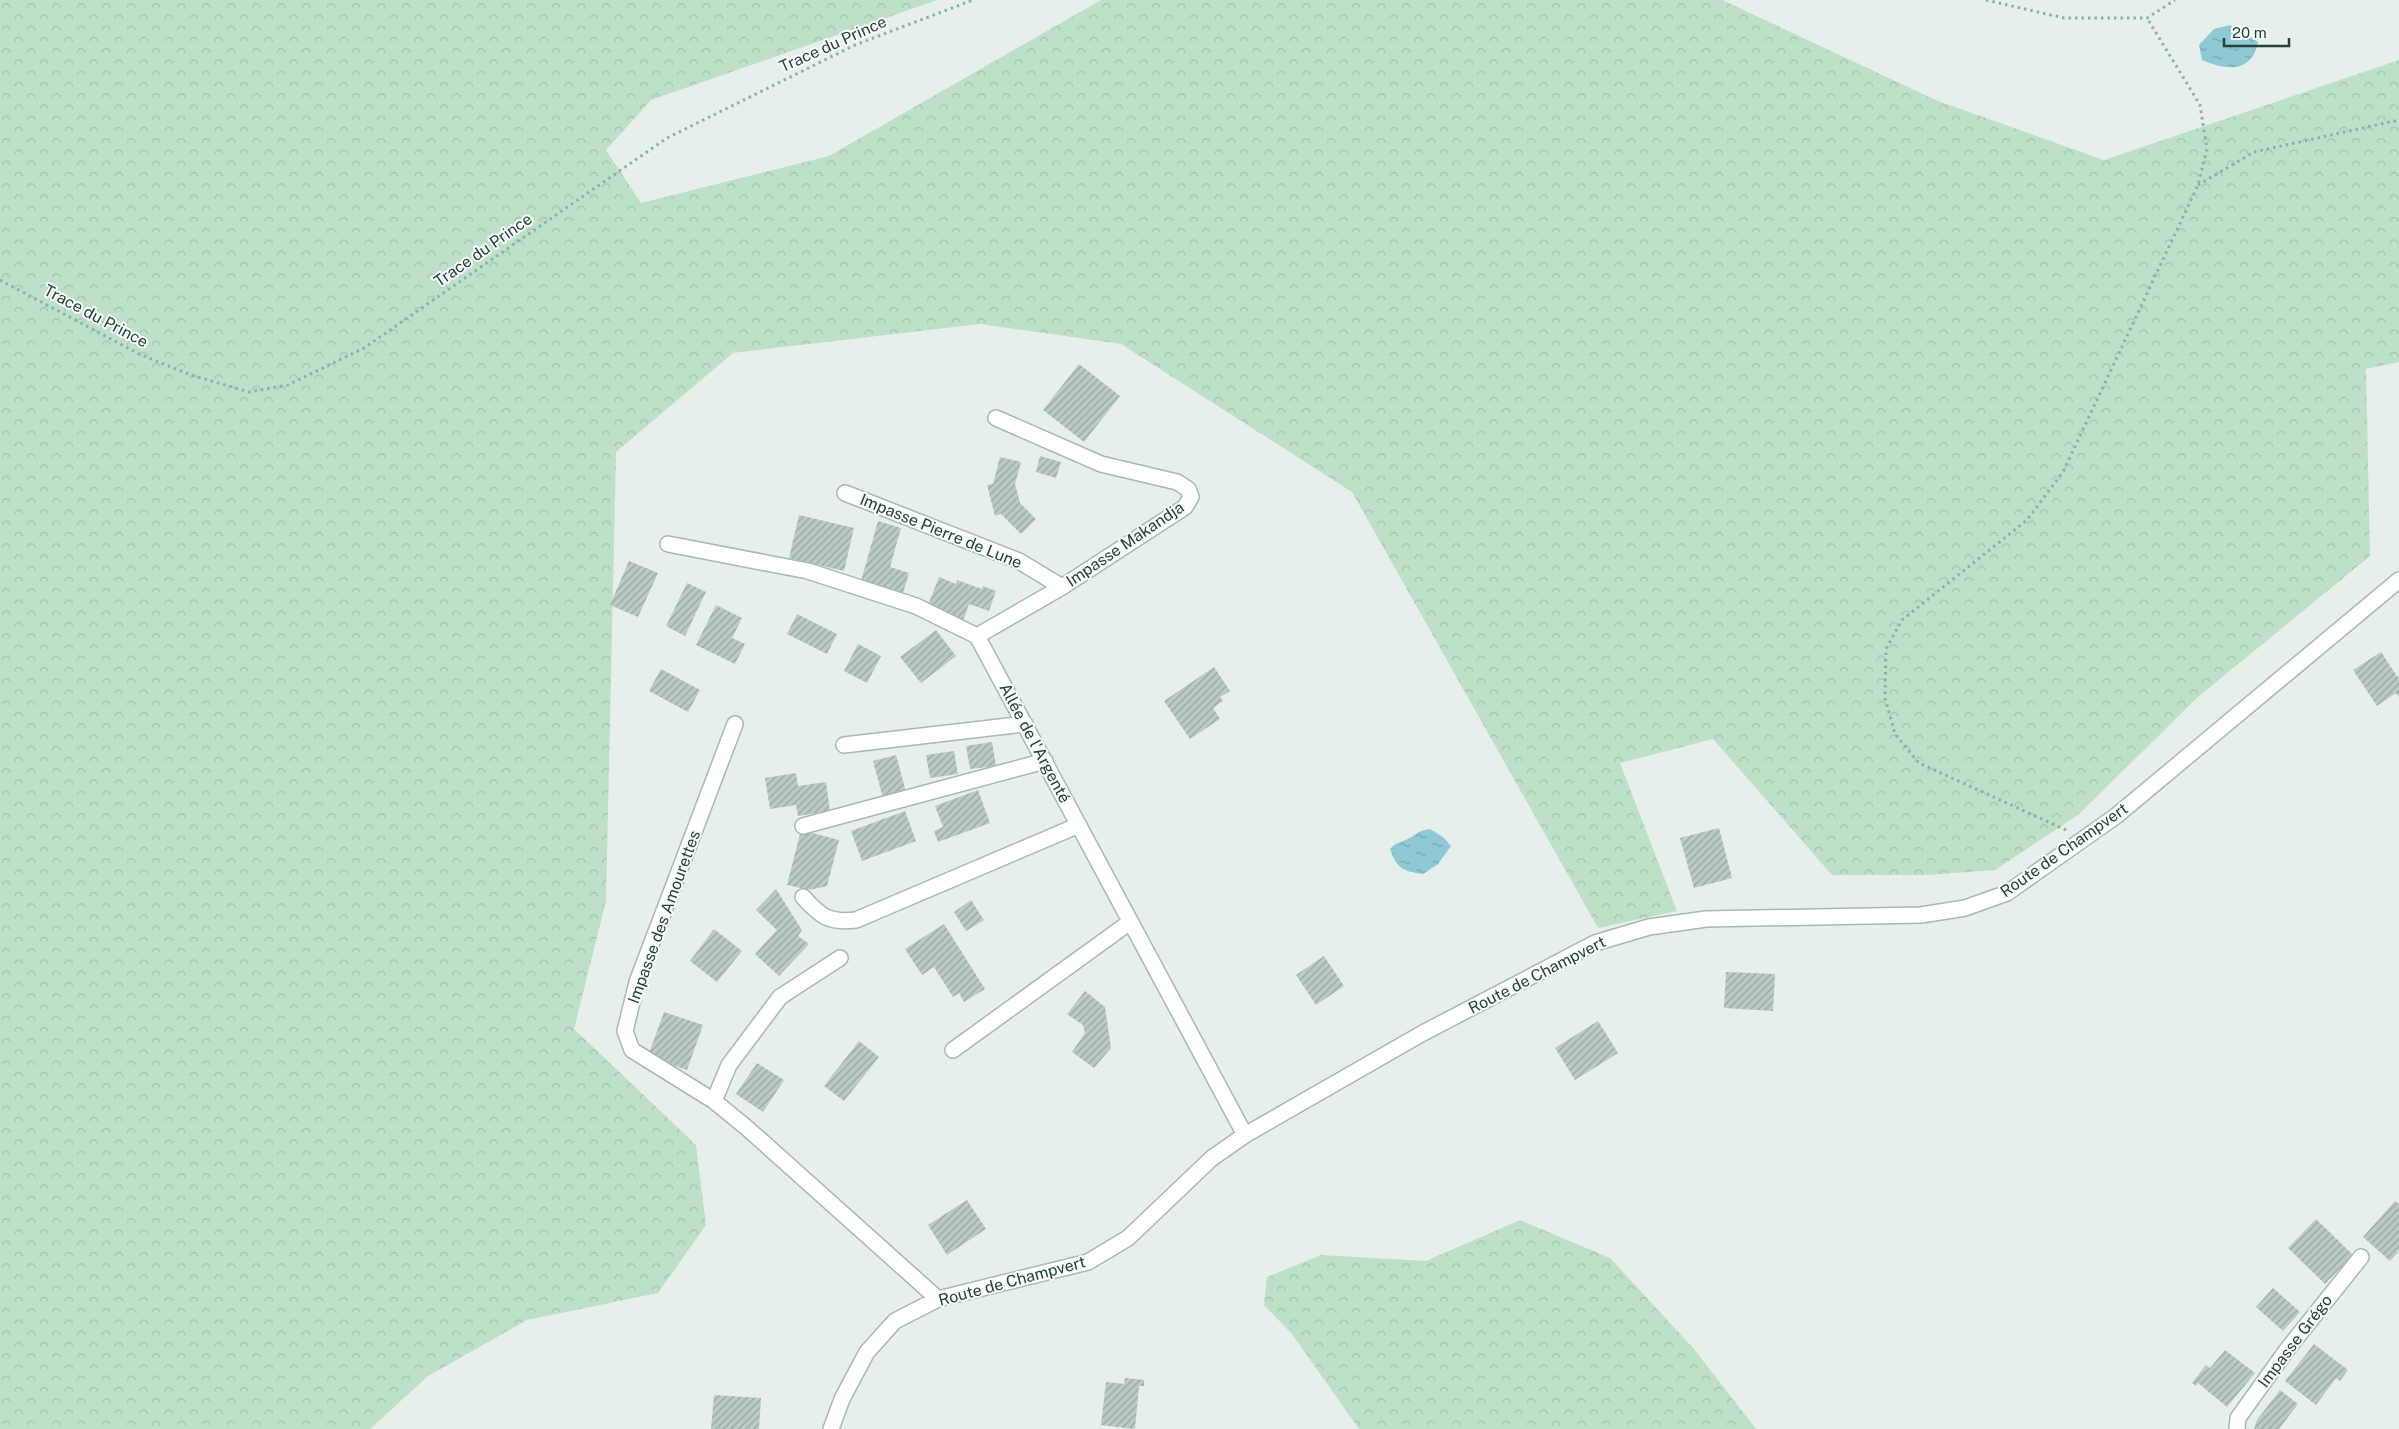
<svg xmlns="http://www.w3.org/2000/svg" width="2399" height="1429" font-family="'Public Sans',sans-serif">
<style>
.forest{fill:url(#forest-crowns)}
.water{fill:url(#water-ripples)}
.building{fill:url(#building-hatch)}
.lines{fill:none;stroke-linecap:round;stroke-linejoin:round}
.minor-casing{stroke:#a8b8b2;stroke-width:18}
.path{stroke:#86b3a5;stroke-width:3;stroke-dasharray:2.5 4;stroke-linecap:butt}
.minor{stroke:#fff;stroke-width:15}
.labels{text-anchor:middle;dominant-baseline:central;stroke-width:4;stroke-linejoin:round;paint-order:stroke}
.street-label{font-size:16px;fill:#24423a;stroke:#f7fbf9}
</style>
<defs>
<pattern id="forest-crowns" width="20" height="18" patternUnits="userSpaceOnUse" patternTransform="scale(1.25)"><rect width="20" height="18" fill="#bfe0c8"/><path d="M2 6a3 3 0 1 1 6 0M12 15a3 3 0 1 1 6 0" fill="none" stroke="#a4c1ad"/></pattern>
<pattern id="water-ripples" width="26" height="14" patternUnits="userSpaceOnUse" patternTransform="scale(1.25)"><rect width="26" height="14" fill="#8ec9d4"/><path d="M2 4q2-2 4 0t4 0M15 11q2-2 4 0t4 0" fill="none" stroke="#74a5ad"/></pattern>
<pattern id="building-hatch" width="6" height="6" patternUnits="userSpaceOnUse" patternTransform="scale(1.25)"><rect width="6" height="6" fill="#bbcac4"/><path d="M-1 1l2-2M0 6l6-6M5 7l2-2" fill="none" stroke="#98a6a0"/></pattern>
</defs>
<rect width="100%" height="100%" fill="#e6efeb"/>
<path class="forest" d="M0,0h937l-286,100 -45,50 35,53 188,-47 272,-156h621l216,101 166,59 295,-100v302l-33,7 4,187 -172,141 -120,118 -83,55 -67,5h-96l-119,-136 -93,24 57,148 -79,17 -246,-436 -231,-148 -141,-20 -247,29 -117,99 -10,449 -32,128 122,116 10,80 -48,68 -131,27 -99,56 -58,53h-370z
M1520,1220l90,38 84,91 62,80h-397l-67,-95 -28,-29 3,-28 54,-22 105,6z"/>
<path class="water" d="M2230,25l28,17c-6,32 -33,28 -56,18l-3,-15 15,-16z
M1430,829l13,8 8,9 -13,18 -15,10c-20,-3 -26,-5 -33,-25 6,-7 10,-6 18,-10 10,-5 8,-8 22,-10z"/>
<path class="building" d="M1079,364l41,32 -36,46 -41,-32z
M1040,456l21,6 -5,16 -20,-6z
M1000,457l21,5 -6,22 5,19 16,16 -15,15 -20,-20 -6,2 -8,-31 6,-1z
M799,515l55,13 -10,43 -55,-13z
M878,521l23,7 -11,39 19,6 -6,20 -42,-12z
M629,561l29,12 -20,44 -28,-12z
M939,577l17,7 1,-4 25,9 1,-3 13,5 -7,20 -20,-7 -6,17 -36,-13z
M687,583l19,9 -21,44 -19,-10z
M716,605l26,13 -10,20 13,6 -10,20 -39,-19z
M797,614l40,20 -10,20 -40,-20z
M936,630l20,26 -35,27 -21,-26z
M858,644l23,12 -14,27 -23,-12z
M2381,652l18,27v18l-3,-4 -19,13 -24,-36z
M1214,667l16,24 -10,6 3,4 -10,7 7,11 -30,20 -26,-38z
M661,669l39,21 -12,22 -39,-21z
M992,742l4,24 -26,3 -4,-23z
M954,751l4,23 -28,4 -4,-23z
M896,755l10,37 -23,6 -10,-37z
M796,773l2,13 28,-4 4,29 -32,5 -2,-11 -26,4 -5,-31z
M978,790l12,33 -52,19 -4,-11 9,-4 -8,-21z
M905,811l11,30 -54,20 -11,-30z
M1719,828l13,50 -38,10 -14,-50z
M801,830l38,10 -12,46 -17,4 -23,-5z
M776,889l26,41 -4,6 11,8 -30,32 -24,-22 22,-24 -21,-20z
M971,900l13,20 -18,11 -12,-19z
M944,924l41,65 -21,13 -5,-9 -6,4 -19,-30 -12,8 -17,-26z
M714,929l28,22 -25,31 -27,-21z
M1324,956l20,30 -28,19 -20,-30z
M1726,972l49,2 -2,37 -49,-3z
M1085,991l20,16 6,41 -17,20 -22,-16 13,-19 -2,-8 -16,-11z
M664,1012l39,13 -16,45 -39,-14z
M1598,1021l20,32 -43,27 -20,-32z
M859,1041l20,16 -35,44 -20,-15z
M757,1063l27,17 -21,32 -27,-18z
M967,1200l19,29 -39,26 -19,-30z
M2395,1201l4,3v47l-9,10 -27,-24z
M2316,1219l37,36 -28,29 -37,-36z
M2273,1288l27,24 -17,19 -27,-24z
M2314,1344l34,26 -8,11 -4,-3 -20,27 -31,-24z
M2225,1350l30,23 -28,34 -29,-24 -2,3 -4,-3 14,-18 4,3z
M1125,1378l19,2v6h-5l-4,43 -34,-4 5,-43 18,2z
M2280,1390l18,14 -19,25h-25l3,-9z
M714,1395l47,3 -2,31h-48z"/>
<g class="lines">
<defs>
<path id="minor" d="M845,493l174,68 43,26
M668,544l140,27 108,35 61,30 268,499
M977,636l85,-49 123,-80 6,-10 -3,-8 -11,-7 -76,-18 -105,-46
M735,724l-98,258 -12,49 7,19 82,51 33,27 191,171
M844,745l181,-21
M803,826l242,-65
M803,897c18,20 26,26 53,23l223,-95
M953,1050l177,-128
M714,1101l15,-36 51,-68 60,-39
M831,1429l11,-30 25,-47 28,-31 43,-22 150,-37 40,-24 84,-80 33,-23 178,-102 172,-90 54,-16 57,-8 215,-4 44,-7 42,-15 109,-77 283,-236
M2237,1429l1,-11 48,-67 75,-94"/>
</defs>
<use href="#minor" class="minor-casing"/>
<path class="path" d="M1986,0l78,18h83l28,-18
M2198,185l56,-33 145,-32
M0,280l141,75 50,20 58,17 39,-7 76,-37 303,-210 188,-93 118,-45
M2066,830l-147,-67 -24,-29 -10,-36 1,-49 16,-29 125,-100 36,-48 135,-287 9,-36 -7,-44 -53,-87"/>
<use href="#minor" class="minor"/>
</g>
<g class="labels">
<g class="street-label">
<text transform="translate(833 44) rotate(-24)">Trace du Prince</text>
<text transform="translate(483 250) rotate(-35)">Trace du Prince</text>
<text transform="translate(96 316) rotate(28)">Trace du Prince</text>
<text transform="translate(941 531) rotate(22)">Impasse Pierre de Lune</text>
<text transform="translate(1125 544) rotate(-34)">Impasse Makandja</text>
<text transform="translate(1035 743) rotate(62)">Allée de l'Argenté</text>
<text transform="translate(2064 850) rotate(-35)">Route de Champvert</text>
<text transform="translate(664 917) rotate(-70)">Impasse des Amourettes</text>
<text transform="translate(1537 975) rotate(-27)">Route de Champvert</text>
<text transform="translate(1012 1281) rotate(-15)">Route de Champvert</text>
<text transform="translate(2295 1341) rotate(-53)">Impasse Grégo</text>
</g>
</g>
<path d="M2224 38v8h65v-8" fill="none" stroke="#24423a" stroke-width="2.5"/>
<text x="2232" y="38" font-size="15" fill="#24423a" stroke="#f7fbf9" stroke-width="4" paint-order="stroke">20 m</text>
</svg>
